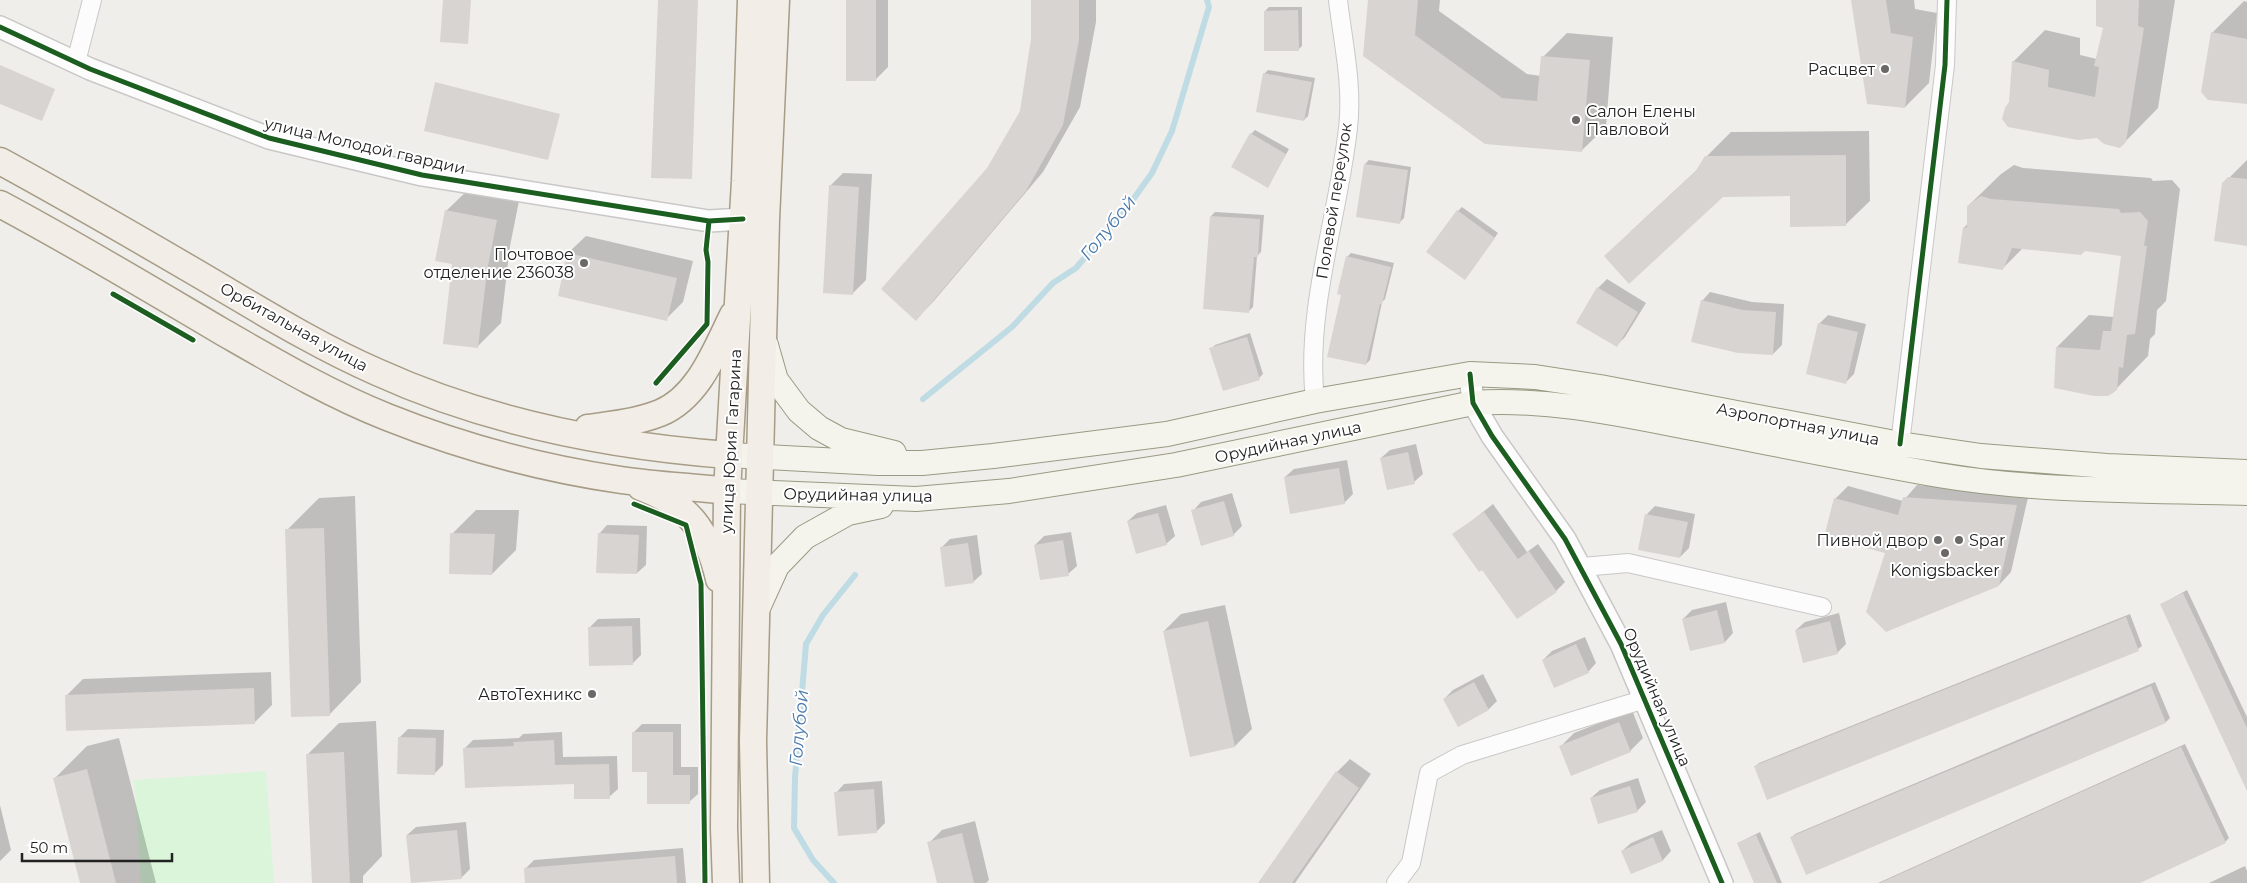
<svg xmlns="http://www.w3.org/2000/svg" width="2247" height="883" font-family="Montserrat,sans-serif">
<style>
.park{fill:#daf5da}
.shadow{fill:#0003}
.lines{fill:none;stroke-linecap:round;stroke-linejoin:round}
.stream{stroke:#bfdbe3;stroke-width:6}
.building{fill:#d7d4d2}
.minor-casing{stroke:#c9c8c7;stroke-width:20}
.tertiary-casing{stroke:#c9c8c7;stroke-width:24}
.secondary-casing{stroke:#999a82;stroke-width:26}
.primary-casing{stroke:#a79c86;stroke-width:29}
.minor{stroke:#fdfcfc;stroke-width:18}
.tertiary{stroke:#fdfcfc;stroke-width:21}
.secondary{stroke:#f4f4ed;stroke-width:24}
.primary{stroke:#f3ede7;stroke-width:26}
.cycleway-casing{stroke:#fff;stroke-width:8}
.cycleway{stroke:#1b5e20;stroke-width:5}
.poi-dot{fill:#6a6968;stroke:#fff;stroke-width:2}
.labels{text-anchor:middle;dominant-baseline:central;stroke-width:4;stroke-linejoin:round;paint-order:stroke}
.poi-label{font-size:16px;fill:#222;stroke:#fff;text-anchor:end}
.street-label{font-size:16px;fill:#222;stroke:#fff}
.water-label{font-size:18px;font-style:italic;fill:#4a7aab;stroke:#fff}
</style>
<rect width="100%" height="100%" fill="#f0eeeb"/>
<path class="park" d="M266,771l8,112h-133l-7,-103z"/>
<path class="shadow" d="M847,0h41v67l-13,13z
M1033,0h63v22l-16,85 -37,65 -110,130 -17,17 72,-150 33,-58 11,-72z
M1369,0h71l-1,11 88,63 14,2 2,-19 24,-24 46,4 -7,90 -25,24 -95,-8z
M1853,0h61l1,9 22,4 -8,70 -24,24z
M2097,0h78l-17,108 -38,39 -110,-44 3,-41 32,-32 35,8v17l17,4 7,-32z
M2244,1l3,1v100l-35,-69z
M1269,7h33v39l-4,4 -33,-39z
M1268,70l47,8 -7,38 -4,4 -40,-46z
M1255,130l34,19 -21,37 -17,-52z
M1869,131l1,70 -25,24 -54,-30h-68l-93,37 69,-64 7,-11 25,-25z
M1369,160l42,7 -7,51 -4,4 -35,-58z
M2247,160v84l-24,-60z
M2014,165l9,3 128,10 2,3 19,-1 8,9 -14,112 -9,9 -2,24 -5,5 -2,17 -32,33 -59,-42 32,-32 25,2 9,-62 -38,-6 -62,-1 -20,20 -39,-40 4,-5v-17l33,-32z
M843,173l29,1 -6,106 -13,13 -23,-107z
M471,187l49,9 -10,50 -9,77 -24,24 -24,-84 -7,-52z
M1462,207l36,26 -30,42 -10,-64z
M1215,212l49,3 -3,37 -4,4 -4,51 -4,4 -38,-95z
M586,236l107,25 -10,41 -17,17 -107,-24 9,-42z
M1351,253l43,10 -9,36 -3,3 -12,58 -4,4 -24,-70 5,-37z
M1607,279l39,24 -21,34 -9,9 -18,-58z
M1710,292l42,10 32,2 -2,41 -9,9 -71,-53z
M1828,315l38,9 -12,50 -8,8 -27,-58z
M1250,333l13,41 -4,4 -48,-29 4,-4z
M1416,444l7,30 -9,8 -33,-24 9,-8z
M1347,460l6,34 -9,9 -59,-26 9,-8z
M1917,485l112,8 -18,79 -12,13 -112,-33 -52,-53 13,-13 55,15z
M1232,493l10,33 -9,9 -40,-24 8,-9z
M355,496l6,186 -32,33 -42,-185 32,-32z
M1493,504l34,48 11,-8 27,38 -9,9 -74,-23 -28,-33z
M1166,505l9,31 -9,8 -38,-23 9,-8z
M1655,506l40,8 -6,34 -9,9 -33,-43z
M476,510h43l-3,40 -24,24 -40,-40z
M607,525l40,1 -1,39 -9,8 -38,-39z
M1071,532l6,34 -9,8 -33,-29 9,-9z
M977,535l5,39 -9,8 -32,-34 9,-9z
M2187,590l60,127v71l-85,-184z
M1726,602l7,31 -8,9 -42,-23 9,-9z
M1225,605l27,124 -17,17 -44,9 -27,-124 17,-17z
M1839,613l7,31 -9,9 -41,-23 9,-8z
M2130,614l12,32 -4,3 -383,118 4,-4z
M640,618l1,37 -9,9 -43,-36 9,-9z
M1585,637l11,26 -8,9 -45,-12 9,-9z
M271,672l1,33 -17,17 -189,-26 17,-17z
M1483,674l14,27 -8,8 -45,-10 9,-9z
M2155,682l15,36 -4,4 -360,151 -15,-35 4,-4z
M1632,710l11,28 -13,13 -69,-5 13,-13z
M376,721l6,135 -19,20v7h20h-70l-6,-128 32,-32z
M642,724h39v43h17v27l-9,8 -40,-32 -16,-37z
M408,729l36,1 -1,35 -9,9 -35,-36z
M562,732l1,25 54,-1 1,33 -9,8 -34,-14 -111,-34 9,-9 46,-2 4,-4z
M119,738l37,145h-75l-26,-105 32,-32z
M2185,744l44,94 -4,4 -88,41h-259z
M1350,759l21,15 -76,109h-36l78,-111z
M1638,778l8,24 -9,9 -46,-13 9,-8z
M882,781l3,42 -8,8 -41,-38 8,-9z
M0,805l11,45 -11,11z
M975,821l14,59 -3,3h-48l-9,-40 13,-13z
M466,822l4,47 -9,9 -54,-43 9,-8z
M1662,830l9,21 -8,9 -32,13 -9,-22 9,-8z
M1760,832l22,51h-26l-18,-40z
M683,848l3,35h-160l-1,-14 9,-9z
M2245,866l2,5v12h-38z"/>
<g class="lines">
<path class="stream" d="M923,399l89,-72 41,-44 23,-15 51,-60 25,-35 20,-42 37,-124 -2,-7
M834,883l-21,-23 -19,-32 1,-50 11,-134 17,-29 32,-40"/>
</g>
<path class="building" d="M443,0h28l-3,44 -28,-2z
M658,0h40l-6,179 -41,-1z
M846,0h30v81h-30z
M1031,0h48v40l-16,85 -37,66 -110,130 -35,-32 106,-121 33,-57 11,-72z
M1368,0h50l-3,35 87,63 35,3 4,-45 49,4 -8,92 -97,-8 -122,-88z
M1851,0h35l5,33 22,4 -8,71 -38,-4z
M2096,0h43l-1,26 6,2 -18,114 -6,6 -16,-4 -7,-6 -19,2 -70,-13 -6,-8 3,-11 4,-6 3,-41 37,9 -1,17 47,10 4,-30 -5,-1 9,-38 -7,-2z
M1298,10l1,41h-35v-40z
M2211,32l36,7v65l-39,-4 -7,-8z
M0,65l55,24 -13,32 -42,-17z
M1263,73l49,9 -8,39 -48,-9z
M435,82l125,32 -12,46 -124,-29z
M1250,133l36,21 -18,34 -37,-21z
M1846,155v71l-56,1v-31l-67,1 -94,87 -25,-28 91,-84 10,-16z
M1364,164l44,6 -8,54 -44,-7z
M2228,177l19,2v67l-33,-5 8,-58z
M829,185l30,2 -6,108 -30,-2z
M1981,196l10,3 128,10 2,4 19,-1 8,9 -4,25h3l-12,88 -8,1 -4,33 -4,-1 -2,23 -4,3 -5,3h-14l-40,-8 2,-41 44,3 3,-19h8l10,-75 -36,-5 -4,4 -69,-7 -9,22 -45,-7 5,-36 4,1v-22z
M445,210l52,10 -10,51 -9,77 -35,-4 9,-80 -17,-3z
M1457,210l38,28 -30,42 -39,-28z
M1210,216l50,3 -2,38h-4l-5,56 -46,-4z
M567,253l110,25 -10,43 -109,-25z
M1346,256l45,11 -9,37h-2l-14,61 -39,-8 14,-62 -4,-1z
M1597,287l41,25 -21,35 -41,-24z
M1701,300l42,10 33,2 -3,43 -35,-2 -47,-11z
M1818,323l40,9 -12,52 -40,-10z
M1247,337l13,43 -37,11 -14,-43z
M1408,452l7,32 -28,6 -7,-32z
M1339,468l6,36 -55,10 -6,-37z
M1903,497l114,8 -18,81 -113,46 -20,-20 19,-59 -61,-16 10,-39 64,17z
M1224,501l10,35 -33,10 -10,-36z
M1484,512l34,47 11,-8 28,41 -40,27 -35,-49 -3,2 -27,-38z
M1158,513l9,32 -31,9 -9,-33z
M1645,514l43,8 -8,36 -42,-8z
M324,528l6,188 -39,1 -6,-188z
M450,533l45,1 -3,41 -43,-1z
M598,533l41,2 -2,39 -41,-1z
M1063,540l6,36 -29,4 -6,-35z
M968,543l6,40 -29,4 -5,-40z
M2183,593l64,135v63l-87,-187z
M1717,610l8,33 -35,8 -8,-32z
M2126,617l13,34 -372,149 -13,-34z
M1208,621l27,126 -45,10 -27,-126z
M1830,621l8,33 -35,9 -8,-33z
M632,626l1,39 -44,1 -1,-39z
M1576,644l13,29 -35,15 -12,-28z
M1474,682l15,28 -31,17 -15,-28z
M2151,686l15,37 -360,152 -16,-38z
M254,688l1,36 -189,7 -1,-36z
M1619,722l12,30 -60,24 -12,-30z
M632,732h41v43h17v29h-43v-32h-15z
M398,737l38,1 -1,37 -38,-1z
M554,740l1,25 54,-1 1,35h-36v-15l-109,4 -2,-40 51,-2 -1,-4z
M2181,747l45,96 -86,40h-260z
M344,752l6,131h-38l-6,-129z
M87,769l29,114h-36l-27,-105z
M1336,771l23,17 -67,95h-34z
M1630,786l8,26 -40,12 -8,-26z
M874,789l3,44 -39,3 -4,-44z
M457,830l5,49 -51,4 -5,-48z
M962,833l12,50h-37l-10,-41z
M1756,835l21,48h-23l-17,-40z
M1653,837l10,24 -32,13 -10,-23z
M675,856l2,27h-152l-1,-15z"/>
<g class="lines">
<defs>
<path id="minor" d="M76,62l16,-62
M1315,401c-10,-92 23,-182 33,-273 5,-43 -5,-85 -10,-128
M1900,444l45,-379 2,-65
M1582,567l46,-4 194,44
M1396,883l15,-20 18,-90 33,-18 183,-56"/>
<path id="tertiary" d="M0,27l90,42 179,69 153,37 287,46 34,-2
M1470,374l3,29 19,33 73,103 56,105 101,239"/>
<path id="secondary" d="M766,345l10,35 23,31 20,17 22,12 53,13
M729,455l149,8h44l71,-7 174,-22 148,-33 155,-27 65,3 65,10 300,57 81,12 126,10 140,6
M727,491l189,8 93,-8 167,-26 297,-62c73,-5 143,10 214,24 83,16 167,33 251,48 101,17 207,15 309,18
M757,610l20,-44 28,-29 43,-24 33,-7"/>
<path id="primary" d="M0,161c66,36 130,73 195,111 60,35 118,72 182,100 110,50 231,74 352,83
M0,204c75,40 148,84 221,127 54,31 108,63 166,86 75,30 153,51 234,63 35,5 71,7 106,11
M588,428c24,-3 49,-6 72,-15 39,-16 56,-64 73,-98
M641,487c48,18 67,44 78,92
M726,883l-2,-55 3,-337 18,-310 6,-181
M756,883l-3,-142 13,-521 10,-220"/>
</defs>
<use href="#minor" class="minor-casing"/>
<use href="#tertiary" class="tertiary-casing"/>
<use href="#secondary" class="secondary-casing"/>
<use href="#primary" class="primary-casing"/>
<use href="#minor" class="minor"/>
<use href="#tertiary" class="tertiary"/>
<use href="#secondary" class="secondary"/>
<use href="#primary" class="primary"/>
<defs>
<path id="cycleway" d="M0,27l90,42 179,69 153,37 287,46 34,-2
M113,294l80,46
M1470,374l3,29 19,33 73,103 56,105 101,239
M656,383l51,-59 1,-62 -2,-12 3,-29
M1900,444l45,-379 2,-65
M634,504l52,21 15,59 4,299"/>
</defs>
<use href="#cycleway" class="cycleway-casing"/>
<use href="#cycleway" class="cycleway"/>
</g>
<g class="poi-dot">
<circle cx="1885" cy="69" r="5"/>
<circle cx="1576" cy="120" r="5"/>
<circle cx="584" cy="263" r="5"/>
<circle cx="1938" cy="540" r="5"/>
<circle cx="1959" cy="540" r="5"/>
<circle cx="1945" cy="553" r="5"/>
<circle cx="592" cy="694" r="5"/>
</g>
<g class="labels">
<g class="poi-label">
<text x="1875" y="69">Расцвет</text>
<text x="1586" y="111" text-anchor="start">Салон Елены<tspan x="1586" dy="18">Павловой</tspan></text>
<text x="574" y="254">Почтовое<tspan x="574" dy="18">отделение 236038</tspan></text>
<text x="1928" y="540">Пивной двор</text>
<text x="1969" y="540" text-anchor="start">Spar</text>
<text x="1945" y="570" text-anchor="middle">Konigsbacker</text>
<text x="582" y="694">АвтоТехникс</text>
</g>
<g class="street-label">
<text transform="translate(365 146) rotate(13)">улица Молодой гвардии</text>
<text transform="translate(1334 201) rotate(-81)">Полевой переулок</text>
<text transform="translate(294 327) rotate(29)">Орбитальная улица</text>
<text transform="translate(1798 424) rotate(11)">Аэропортная улица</text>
<text transform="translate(731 441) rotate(-87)">улица Юрия Гагарина</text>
<text transform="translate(1288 442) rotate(-12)">Орудийная улица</text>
<text transform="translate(858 495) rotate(1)">Орудийная улица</text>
<text transform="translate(1657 697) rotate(67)">Орудийная улица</text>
</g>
<g class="water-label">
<text transform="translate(1108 228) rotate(-51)">Голубой</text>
<text transform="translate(799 728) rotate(-85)">Голубой</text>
</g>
</g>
<path d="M22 853v8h150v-8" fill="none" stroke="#222222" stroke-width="2.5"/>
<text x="30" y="853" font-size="15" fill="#222222" stroke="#ffffff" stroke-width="4" paint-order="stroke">50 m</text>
</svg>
